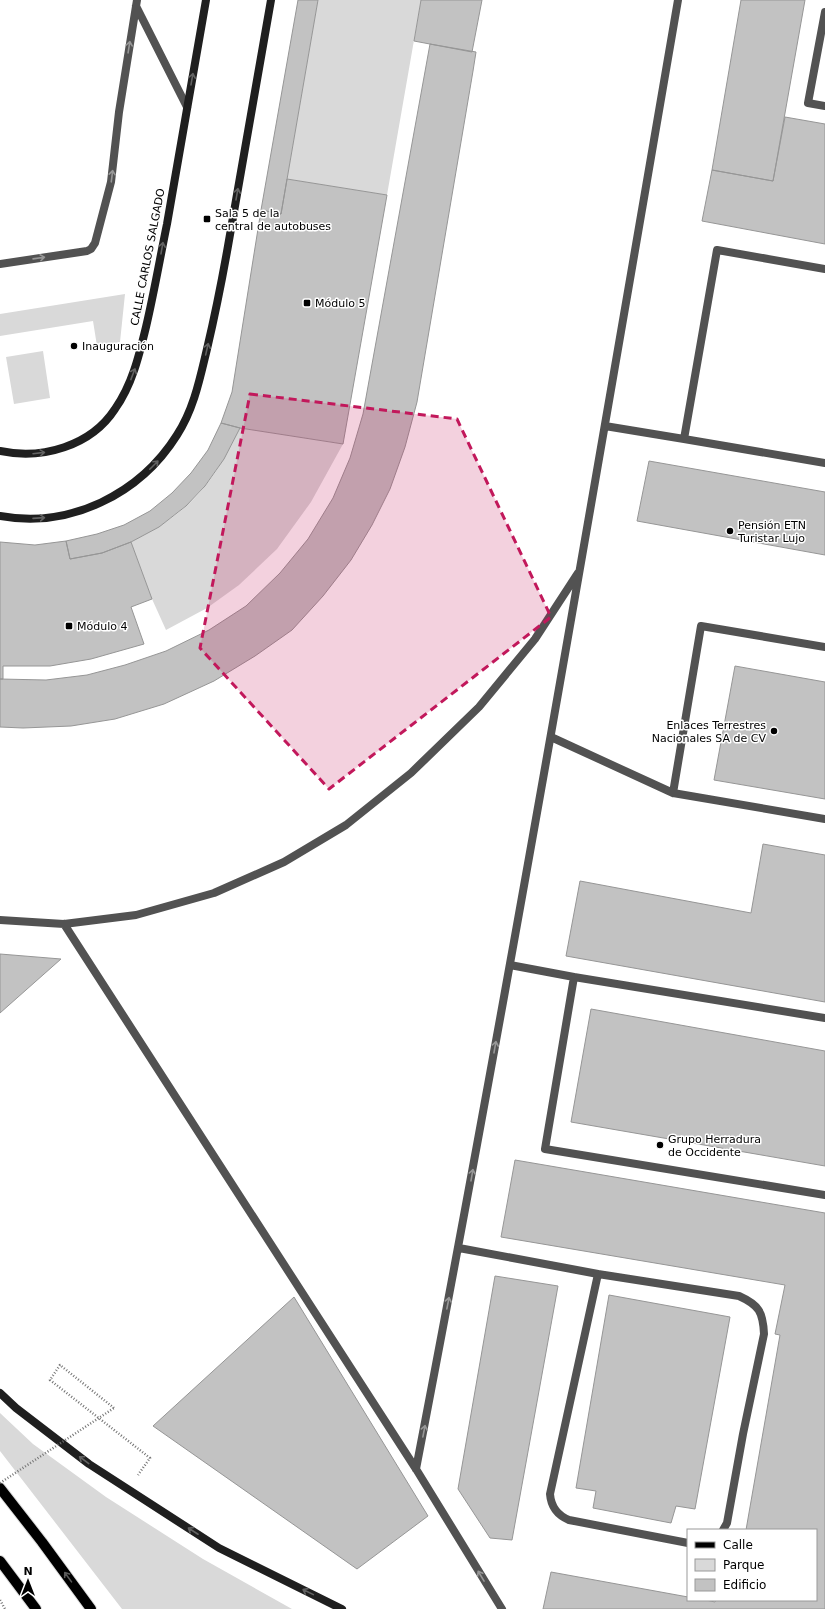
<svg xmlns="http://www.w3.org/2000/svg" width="825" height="1609" font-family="'DejaVu Sans',sans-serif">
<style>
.green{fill:#d9d9d9}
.building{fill:#c2c2c2;stroke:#969696}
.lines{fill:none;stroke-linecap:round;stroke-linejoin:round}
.primary-casing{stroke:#dbdbdb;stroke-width:12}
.path{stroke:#747474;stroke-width:2.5;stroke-dasharray:1 2;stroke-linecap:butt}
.lane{stroke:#525252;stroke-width:8}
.secondary{stroke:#1f1f1f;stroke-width:8}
.primary{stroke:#000;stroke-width:10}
.path-bridge{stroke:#747474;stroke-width:2.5;stroke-dasharray:1 2;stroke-linecap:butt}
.oneway{stroke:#979797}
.oneway2{stroke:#626262}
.oneway3{stroke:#595959}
.marked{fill:#c2185b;fill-opacity:0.2;stroke:#c2185b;stroke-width:3;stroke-dasharray:8 5;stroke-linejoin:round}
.poi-dot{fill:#000;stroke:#fff;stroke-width:1.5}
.labels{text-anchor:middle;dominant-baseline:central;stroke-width:3;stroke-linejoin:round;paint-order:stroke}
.poi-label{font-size:11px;fill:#000;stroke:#fff;text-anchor:start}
.street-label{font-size:11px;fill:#000;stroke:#fff}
</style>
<rect width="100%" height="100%" fill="#fff"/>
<path class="green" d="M318,0h103l-34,195 -100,-16z
M125,294l-5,48 -23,4 -4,-25 -93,15v-22z
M43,351l7,47 -36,6 -8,-47z
M240,428l103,16 -32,58 -34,47 -38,36 -32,23 -41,22 -14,-31 -21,-57c19,-10 38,-21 54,-35 25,-21 41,-51 55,-79z
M0,1413l33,31 73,53 97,62 89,50h-170l-122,-158z"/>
<path class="building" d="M298,0h20l-37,214 -20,-4z
M421,0h61l-10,52 -58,-11z
M741,0h64l-32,181 -61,-11z
M430,44l46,8 -3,19 -56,331 -12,45 -15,42 -18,36 -21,35 -28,36 -31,34 -37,26 -41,25 -50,23 -49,15 -44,7 -48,2 -23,-1v-48l46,1 41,-5 38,-10 41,-14 43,-21 37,-24 34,-33 28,-34 25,-41 17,-40 13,-44z
M785,117l40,7v120l-123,-23 10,-51 61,11z
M287,179l100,16 -44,249 -103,-16 -19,-5 11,-31 29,-182 20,4z
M221,423l19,5 -16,31 -19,27 -19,20 -27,21 -28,15 -29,11 -32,6 -4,-18 31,-7 27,-9 26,-14 22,-18 19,-20 17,-23z
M649,461l176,31v63l-188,-34z
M66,541l4,18 32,-6 29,-11 21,57 -21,8 13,37 -53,15 -41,7h-47v13h-3v-137l35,3z
M735,666l90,16v117l-111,-19z
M763,844l62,11v147l-259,-46 14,-75 171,32z
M0,954l61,5 -61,54z
M591,1009l234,42v115l-254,-44z
M515,1160l310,53v396h-282l8,-37 137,25v3h18l9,2 1,-2h100v-70h-70l34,-195 -5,-1 10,-49 -284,-48z
M495,1276l63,10 -46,254 -22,-2 -32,-49z
M609,1295l121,22 -35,192 -19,-3 -5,17 -78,-15 3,-17 -20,-3z
M294,1297l134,219 -71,53 -204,-143z"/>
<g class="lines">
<defs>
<path id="primary" d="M0,1488l42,54 49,67
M0,1561l36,48"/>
</defs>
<use href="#primary" class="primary-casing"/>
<path class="path" d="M114,1408l-54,-43 -10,15 100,78 -12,17
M0,1600l5,9"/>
<path class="lane" d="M136,6l51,101
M825,12l-17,91 17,3
M0,264l87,-13 4,-2 4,-6 16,-61 8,-70 18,-112
M825,269l-108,-19 -33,189 141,24
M605,426l79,13
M825,647l-124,-21 -28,167 152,26
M551,737l122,56
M0,920l64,4 72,-9 78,-22 70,-31 62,-37 65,-52 68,-66 56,-68 43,-66
M64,924l352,545 86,140
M510,965l64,12
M825,1018l-251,-41 -29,172 280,46
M459,1248l139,26 141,22c20,9 24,16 25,38l-21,100 -16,89 -4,7
M598,1274l-48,220c1,13 7,21 19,26l119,23
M416,1469c94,-488 178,-979 262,-1469"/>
<path class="secondary" d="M0,451c42,9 91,-5 115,-42 17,-24 24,-53 31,-82 8,-34 14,-69 21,-103 13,-75 26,-149 39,-224
M0,516c70,13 140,-22 177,-81 17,-26 23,-57 30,-86 8,-34 15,-69 21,-103 15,-82 29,-164 43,-246
M0,1393l16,15 73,56 130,84 123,61"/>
<use href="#primary" class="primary"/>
<path class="path-bridge" d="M0,1483l114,-75"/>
</g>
<defs><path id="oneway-shaft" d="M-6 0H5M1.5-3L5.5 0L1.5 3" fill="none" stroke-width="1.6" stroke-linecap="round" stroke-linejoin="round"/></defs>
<g class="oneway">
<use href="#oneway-shaft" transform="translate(129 47) rotate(-81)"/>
<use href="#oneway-shaft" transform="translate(112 176) rotate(-83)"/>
<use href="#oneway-shaft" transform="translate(39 258) rotate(-8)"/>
<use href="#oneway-shaft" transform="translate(495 1047) rotate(-80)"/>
<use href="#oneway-shaft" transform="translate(472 1175) rotate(-80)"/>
<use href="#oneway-shaft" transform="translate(448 1303) rotate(-79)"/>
<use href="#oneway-shaft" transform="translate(424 1431) rotate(-79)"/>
<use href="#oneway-shaft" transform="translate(481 1576) rotate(-121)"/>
</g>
<g class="oneway2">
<use href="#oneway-shaft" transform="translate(192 79) rotate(-80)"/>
<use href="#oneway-shaft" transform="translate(237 194) rotate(-80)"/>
<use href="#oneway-shaft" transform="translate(162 248) rotate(-80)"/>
<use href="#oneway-shaft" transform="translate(207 349) rotate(-77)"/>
<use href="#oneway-shaft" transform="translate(133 374) rotate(-69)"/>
<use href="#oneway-shaft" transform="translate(39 453) rotate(-7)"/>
<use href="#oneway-shaft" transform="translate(154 465) rotate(-45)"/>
<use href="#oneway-shaft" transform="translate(39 518) rotate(-4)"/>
<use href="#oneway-shaft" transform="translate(84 1460) rotate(-143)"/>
<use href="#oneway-shaft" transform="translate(193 1531) rotate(-147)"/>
<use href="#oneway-shaft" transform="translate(308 1592) rotate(-154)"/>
</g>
<use class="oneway3" href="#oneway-shaft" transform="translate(68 1577) rotate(-126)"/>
<path class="marked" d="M250,394l207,25 94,198 -222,172 -129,-141z"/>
<g class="poi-dot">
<rect x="203" y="215" width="8" height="8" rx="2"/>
<rect x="303" y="299" width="8" height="8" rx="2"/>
<circle cx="74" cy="346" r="4"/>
<circle cx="730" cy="531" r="4"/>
<rect x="65" y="622" width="8" height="8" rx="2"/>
<circle cx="774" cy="731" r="4"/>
<circle cx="660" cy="1145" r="4"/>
</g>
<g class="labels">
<g class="poi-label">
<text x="215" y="213">Sala 5 de la<tspan x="215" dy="13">central de autobuses</tspan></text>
<text x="315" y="303">Módulo 5</text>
<text x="82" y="346">Inauguración</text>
<text x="738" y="525">Pensión ETN<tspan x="738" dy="13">Turistar Lujo</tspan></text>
<text x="77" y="626">Módulo 4</text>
<text x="766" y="725" text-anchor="end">Enlaces Terrestres<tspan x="766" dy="13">Nacionales SA de CV</tspan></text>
<text x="668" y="1139">Grupo Herradura<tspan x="668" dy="13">de Occidente</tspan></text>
</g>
<g class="street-label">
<text transform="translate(148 257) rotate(-79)">CALLE CARLOS SALGADO</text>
</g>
</g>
<rect x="687" y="1529" width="130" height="72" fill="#ffffff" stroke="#999999"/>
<rect x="695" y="1542" width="20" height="6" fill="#000000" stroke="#999999"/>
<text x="723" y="1549" font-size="12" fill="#000000">Calle</text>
<rect x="695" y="1559" width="20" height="12" fill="#d9d9d9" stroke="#999999"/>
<text x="723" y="1569" font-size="12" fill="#000000">Parque</text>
<rect x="695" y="1579" width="20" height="12" fill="#c2c2c2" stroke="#999999"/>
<text x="723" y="1589" font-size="12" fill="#000000">Edificio</text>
<g transform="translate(28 1581)" stroke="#ffffff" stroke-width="3" paint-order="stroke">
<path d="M0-3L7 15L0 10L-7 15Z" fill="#000000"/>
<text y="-6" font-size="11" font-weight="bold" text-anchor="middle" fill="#000000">N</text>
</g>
</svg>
